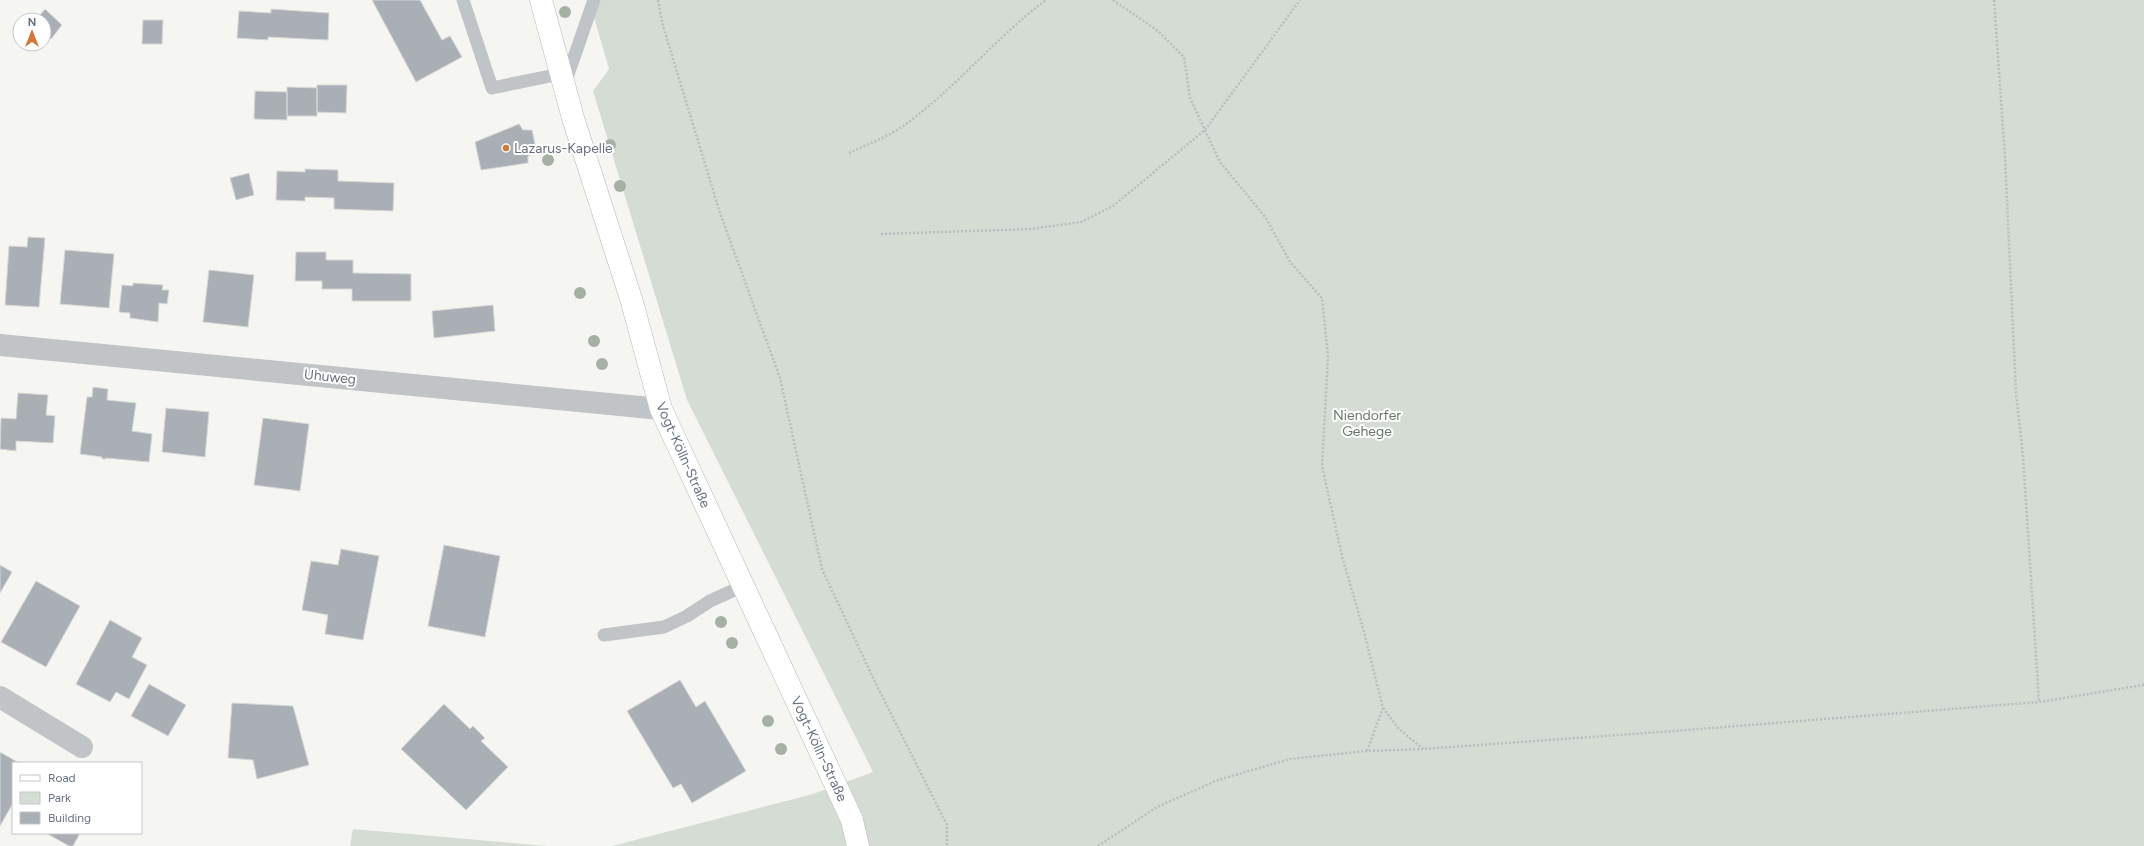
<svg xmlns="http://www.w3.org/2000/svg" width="2144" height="846" font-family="Figtree,sans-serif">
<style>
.green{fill:#d5dcd4}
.building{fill:#aaafb5;stroke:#d6d7d5}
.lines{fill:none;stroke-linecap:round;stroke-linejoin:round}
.secondary-casing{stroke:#b4b7bc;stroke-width:23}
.path{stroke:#bbbcbf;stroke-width:2.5;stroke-dasharray:2 2;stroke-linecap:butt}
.lane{stroke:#c1c4c7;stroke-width:13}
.street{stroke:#c1c4c7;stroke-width:22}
.secondary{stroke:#fff;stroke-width:22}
.tree{fill:#a6b0a4}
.poi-dot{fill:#d27836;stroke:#fff;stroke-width:1.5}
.labels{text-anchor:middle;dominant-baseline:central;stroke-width:4;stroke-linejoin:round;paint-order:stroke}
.poi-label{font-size:14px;fill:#677080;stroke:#fff;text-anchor:start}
.street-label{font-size:14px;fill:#677080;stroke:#fff}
.park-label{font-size:14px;fill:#667865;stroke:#fff}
</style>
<rect width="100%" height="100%" fill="#f5f5f2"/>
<path class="green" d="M589,0h1555v846h-1532l201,-52 60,-22 -186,-372 -94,-309 16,-22z
M353,829l194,17h-197z"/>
<path class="building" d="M372,0h48l22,40 8,-4 12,21 -46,25z
M45,9l17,16 -11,14 -7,-6v-13h-8z
M271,9l58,4 -1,27 -60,-3v3l-31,-2 2,-27 32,2z
M143,20h20l-1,24h-20z
M317,85h30l-1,28 -29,-1z
M287,87l30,1v28h-30z
M255,91l32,1v28l-33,-1z
M519,124l4,6h9l5,23 -9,3v7l-47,7 -6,-28z
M305,169l33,1v11l56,2 -1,28 -59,-2v-11l-29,-1v4l-29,-1 1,-29 28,1z
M249,173l5,22 -18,5 -6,-22z
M28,237l17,1 -6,69 -34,-2 4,-59 18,1z
M65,250l49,4 -5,54 -49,-4z
M296,252h30v8h27v13l58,1v27h-59v-12h-30v-8h-27z
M209,270l45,5 -6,52 -45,-5z
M133,283l30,2 -1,5h7l-2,14 -8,-1 -1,19 -28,-4v-5l-11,-1 3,-27 11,1z
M493,305l2,26 -61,7 -2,-27z
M93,387l15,2 -1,11 29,3 -4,28 20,3 -3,28 -43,-4v1h-4v-2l-22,-3 7,-57h5z
M18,393l30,2 -2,20 9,1 -2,27 -37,-2v10l-16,-2 1,-31 15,1z
M166,408l43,4 -4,45 -43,-5z
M263,418l46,6 -9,67 -46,-6z
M444,545l56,11 -15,81 -57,-11z
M341,549l38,7 -16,84 -38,-6 3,-19 -26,-5 9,-49 27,4z
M0,565l12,7 -12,21z
M36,581l44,25 -34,61 -45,-25z
M110,620l32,18 -10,19 15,8 -18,34 -13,-7 -6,10 -34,-18z
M680,680l16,27 9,-6 41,70 -54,32 -11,-19 -8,4 -46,-77z
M149,684l37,21 -18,31 -37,-20z
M232,703l61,3 16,59 -52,14 -4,-19 -25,-2z
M444,704l26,25 3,-3 12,12 -4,3 27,26 -42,43 -65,-61z
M0,752l19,11h-6v40l-13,23z
M46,833h34l-7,13h-4z"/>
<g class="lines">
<defs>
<path id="secondary" d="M541,0l32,118 59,184 29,107 191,411 6,26"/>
</defs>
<use href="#secondary" class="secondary-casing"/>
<path class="path" d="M658,0l5,26 57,187 60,165 42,191 53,113 72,143v21
M1113,0l45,31 26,26 6,41 30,64 46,56 24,44 32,36 6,58 -6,110 20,90 22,76 19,76 -16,43
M1994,0l11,157 11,236 7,63 16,246
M849,153c19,-9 41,-17 57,-29 51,-37 90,-87 140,-124
M881,234l150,-5 50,-7 32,-16 92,-76 95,-130
M1383,708l16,21 24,20
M1098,846l59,-39 61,-27 72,-21 77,-8 56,-2 251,-18 365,-29 105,-17"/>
<path class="lane" d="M463,0l29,88 68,-14
M565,83l29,-83
M604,635l60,-8 23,-11 23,-15 33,-15"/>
<path class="street" d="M0,345l661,64
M0,697l82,50"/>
<use href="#secondary" class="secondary"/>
</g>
<g class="tree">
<circle cx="565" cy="12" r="6"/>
<circle cx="610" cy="145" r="6"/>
<circle cx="548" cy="160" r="6"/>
<circle cx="620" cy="186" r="6"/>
<circle cx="580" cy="293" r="6"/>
<circle cx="594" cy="341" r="6"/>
<circle cx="602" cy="364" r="6"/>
<circle cx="721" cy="622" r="6"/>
<circle cx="732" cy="643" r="6"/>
<circle cx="768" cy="721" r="6"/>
<circle cx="781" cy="749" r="6"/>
</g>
<circle class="poi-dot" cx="506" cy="148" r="4"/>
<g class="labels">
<g class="poi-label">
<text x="514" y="148">Lazarus-Kapelle</text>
</g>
<g class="street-label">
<text transform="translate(330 377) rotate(6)">Uhuweg</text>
<text transform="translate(683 455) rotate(66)">Vogt-Kölln-Straße</text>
<text transform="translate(819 749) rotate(65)">Vogt-Kölln-Straße</text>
</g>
<g class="park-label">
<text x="1367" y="415">Niendorfer<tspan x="1367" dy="16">Gehege</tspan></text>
</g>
</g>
<rect x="12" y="762" width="130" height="72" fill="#ffffff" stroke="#c2c6cc"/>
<rect x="20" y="775" width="20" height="6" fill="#ffffff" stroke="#c2c6cc"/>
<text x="48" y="782" font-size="12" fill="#677080">Road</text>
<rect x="20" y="792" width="20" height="12" fill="#d5dcd4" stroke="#c2c6cc"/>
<text x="48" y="802" font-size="12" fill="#677080">Park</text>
<rect x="20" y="812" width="20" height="12" fill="#aaafb5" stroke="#c2c6cc"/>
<text x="48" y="822" font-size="12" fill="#677080">Building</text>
<g transform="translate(32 32)"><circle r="19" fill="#ffffff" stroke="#c2c6cc"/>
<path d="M0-3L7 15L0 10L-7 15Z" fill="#d27836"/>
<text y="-6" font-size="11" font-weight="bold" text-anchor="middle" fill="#677080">N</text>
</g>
</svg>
